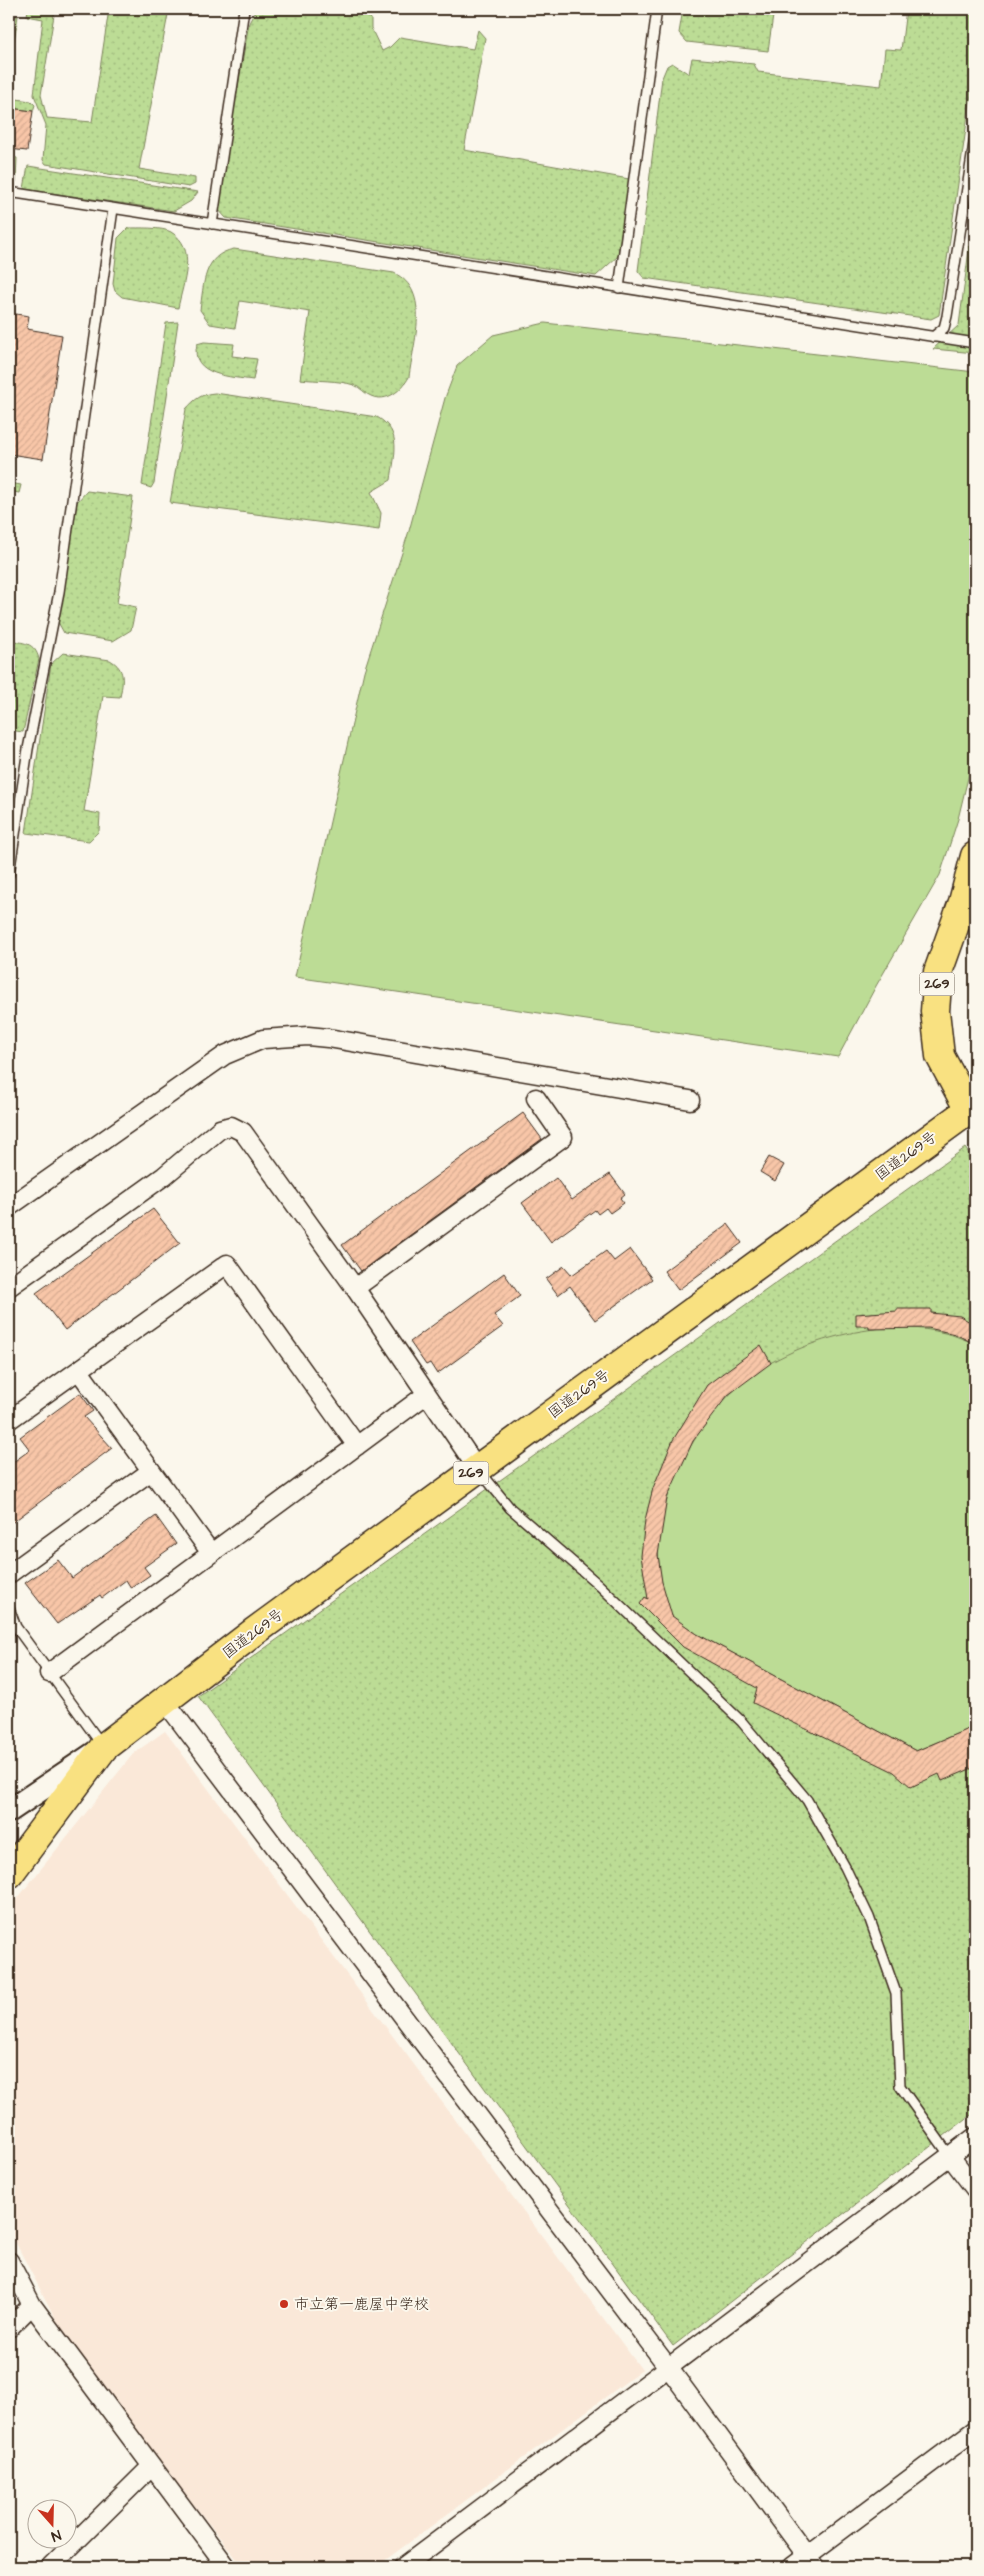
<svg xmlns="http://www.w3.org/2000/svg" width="984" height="2576" font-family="'Architects Daughter','Klee One',sans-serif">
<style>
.built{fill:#fae8d8}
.green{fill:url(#green-dots);stroke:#7c835a}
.pitch{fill:#bcdc95;stroke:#7c835a}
.building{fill:url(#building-hatch);stroke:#3b2a1e}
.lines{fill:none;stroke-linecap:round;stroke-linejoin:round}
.service-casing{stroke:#3b2a1e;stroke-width:12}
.minor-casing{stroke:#3b2a1e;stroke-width:21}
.tertiary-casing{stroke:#3b2a1e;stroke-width:26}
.trunk-casing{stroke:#3b2a1e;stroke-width:31}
.service{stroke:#fbf7ec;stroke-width:9}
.minor{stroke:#fbf7ec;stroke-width:18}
.tertiary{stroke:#fbf7ec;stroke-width:22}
.trunk{stroke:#f9e181;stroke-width:28}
.poi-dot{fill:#c8321e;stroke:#fbf7ec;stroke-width:2}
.labels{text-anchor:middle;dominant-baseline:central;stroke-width:4;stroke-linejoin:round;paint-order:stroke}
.shield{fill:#fbf7ec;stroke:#75685c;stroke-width:1}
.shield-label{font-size:14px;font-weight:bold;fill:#3b2a1e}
.street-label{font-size:15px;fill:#3b2a1e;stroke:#fbf7ec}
.poi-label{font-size:15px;fill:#3b2a1e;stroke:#fbf7ec;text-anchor:start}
</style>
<defs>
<pattern id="green-dots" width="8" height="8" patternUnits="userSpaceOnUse" patternTransform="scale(1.25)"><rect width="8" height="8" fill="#bcdc95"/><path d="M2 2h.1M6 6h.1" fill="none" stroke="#a2bd80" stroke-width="1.8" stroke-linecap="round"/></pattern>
<pattern id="building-hatch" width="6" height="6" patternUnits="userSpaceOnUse" patternTransform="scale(1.25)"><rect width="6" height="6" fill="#f8c6a8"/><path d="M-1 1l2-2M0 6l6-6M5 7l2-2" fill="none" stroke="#d6aa90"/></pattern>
</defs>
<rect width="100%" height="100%" fill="#fbf7ec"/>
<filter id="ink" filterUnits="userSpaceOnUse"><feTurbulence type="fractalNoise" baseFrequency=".02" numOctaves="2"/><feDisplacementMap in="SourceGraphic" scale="10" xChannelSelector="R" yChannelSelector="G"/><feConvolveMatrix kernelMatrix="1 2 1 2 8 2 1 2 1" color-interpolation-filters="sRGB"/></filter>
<g filter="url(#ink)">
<path class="built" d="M165,1731l477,639 -266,197h-133l-171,-217 -63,-120v-321l124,-155z"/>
<path class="green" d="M28,9h27l-14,86 6,23 45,4 17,-113h60l-30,160 56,9v6l-6,3 -143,-23 -3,-4 3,-35 -12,-30 9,-76 -16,-3z
M256,9h83l28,4 4,6v9l11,23 8,-4 10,-10 73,12 5,-19 7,8 -21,112 165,29 -11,77 -22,20 -370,-58 -9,-10 32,-185z
M683,9h91l-6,42 -81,-9 -8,-9z
M906,9h69v57l-36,249 -8,4 -287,-41 -6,-7 24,-193 5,-12 5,-3 17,11 3,-16 62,6 4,8 123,14 4,-37 16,1z
M9,15l9,1 -4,25 -4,2z
M9,98l22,3 4,4 -2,6 -24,-3z
M9,156l8,2 -1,24 -6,3z
M28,166l170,26 -7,9 -17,10 -150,-22z
M975,226v127l-42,-4 26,-24 13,-98z
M128,228c9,0 35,-1 43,4 27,16 12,51 7,76l-56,-11 -7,-6 -2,-7 5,-46z
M234,249l160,24c38,18 19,70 15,104 -7,13 -22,26 -38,19 -6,-2 -11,-9 -17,-11 -16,-5 -37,-4 -54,-6l10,-67 -70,-11 -5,27 -25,-4 -10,-14c4,-26 3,-55 34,-61z
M178,322l-24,161 -3,5 -9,-3 24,-162z
M204,342l30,2 -2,12 25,3 -4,21c-20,-3 -64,-4 -56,-36z
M215,393l162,24c26,15 17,38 14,63l-20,12 10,21 -2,17 -209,-27 16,-94c9,-10 15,-15 29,-16z
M9,483l12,2 -2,8 -10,-2z
M87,491l46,6 -16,106 19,4 -5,23 -18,11 -49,-8 -6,-11 19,-120z
M9,640c14,3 26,2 30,19l-16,73 -14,-2z
M63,653l47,7c16,9 13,21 10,37l-17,-1 -19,115 16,3 -1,17 -10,10 -63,-8 25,-169z
M9,755l6,8v7l-6,48z
M965,1148l10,14v950l-302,234 -475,-650z"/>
<path class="pitch" d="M545,323l430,49 -1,381 -16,66 -18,56 -64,111 -38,71 -543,-80 69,-306 45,-140 36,-133 12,-32 36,-31z
M895,1327c29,1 53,4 80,17v382l-59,25 -219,-117c-7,-6 -18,-11 -25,-18 -5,-6 -6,-21 -9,-29 -22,-77 40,-188 109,-225 38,-21 79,-32 123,-35z"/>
<path class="building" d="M9,108l24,3 -6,40 -18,-2z
M9,313l20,3 -2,13 35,6 -19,124 -34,-5z
M523,1113l19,26 -181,132 -19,-26z
M769,1157l15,8 -9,16 -15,-9z
M610,1174l15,20 -5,4 4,5 -14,10 -4,-5 -8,6 -3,-4 -44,32 -29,-39 34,-25 16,22z
M153,1209l27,34 -115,87 -29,-37z
M728,1224l14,19 -64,47 -14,-19z
M630,1249l22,30 -57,41 -25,-34 -12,9 -12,-16 18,-13 8,9 34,-24 8,10z
M504,1273l16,23 -26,19 9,11 -66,48 -7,-11 -4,2 -16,-23z
M897,1309h34v4l29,3 15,9v19l-20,-10 -27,-6 -59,1v-3h-13v-12l41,-3z
M761,1345l10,18 -43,32 -35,46 -26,57 -9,57 4,27 10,34 25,18 219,117 59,-25v41l-33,14 -3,-7 -28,13 -17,-15 -141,-69 4,-15 -74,-41 -43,-43 5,-7 3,2 -7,-43 4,-36 8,-32 20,-48 34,-55z
M80,1393l13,18 -9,6 28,31 -103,77v-60l21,-15 -10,-13z
M156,1516l20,28 -32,23 6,8 -19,13 -5,-8 -24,18 -2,-3 -43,29 -32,-41 33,-23 14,18z"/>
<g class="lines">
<defs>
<path id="service" d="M9,192l966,151
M212,224l32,-215
M619,288l38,-279
M933,337l11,-9 3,-12 28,-179
M9,874l19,-125 31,-157 54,-383
M479,1470l31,38 89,77 143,137 65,78 38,67 24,50 27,76 4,93 50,70
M9,1608l7,19 86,118"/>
<path id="minor" d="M9,1207l216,-152 38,-16 45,-3 20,2 362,62
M9,1287l155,-111 56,-47 11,-3 12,6 112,156 122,180
M355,1288l208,-151 -27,-39
M79,1371l132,182
M9,1420l218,-156 130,182
M9,1574l142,-103
M49,1673l378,-279
M164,1700l504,667 147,200
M950,2156l25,33
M9,2261l23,44 195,262
M9,2328l23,-23
M50,2567l102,-101
M403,2567l572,-430
M792,2567l183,-137"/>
<path id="tertiary" d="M9,1811l86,-58"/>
<path id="trunk" d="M9,1874l95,-127 150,-115 715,-522 -29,-54 -5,-45 3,-39 25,-70 12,-46"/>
</defs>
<use href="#service" class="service-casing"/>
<use href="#minor" class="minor-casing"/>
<use href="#tertiary" class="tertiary-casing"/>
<use href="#trunk" class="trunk-casing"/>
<use href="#service" class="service"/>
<use href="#minor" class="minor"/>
<use href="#tertiary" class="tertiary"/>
<use href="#trunk" class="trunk"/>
</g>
</g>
<circle class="poi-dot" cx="284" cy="2304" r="5"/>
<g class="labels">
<g class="shield">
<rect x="919.5" y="972.5" width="35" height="23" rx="4"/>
<rect x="453.5" y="1461.5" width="35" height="23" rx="4"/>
</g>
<g class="shield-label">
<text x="937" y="984">269</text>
<text x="471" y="1473">269</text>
</g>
<g class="street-label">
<text transform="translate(906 1156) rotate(-36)">国道269号</text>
<text transform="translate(579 1394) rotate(-36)">国道269号</text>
<text transform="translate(253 1634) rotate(-37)">国道269号</text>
</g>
<g class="poi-label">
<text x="294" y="2304">市立第一鹿屋中学校</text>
</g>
</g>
<rect width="984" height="2576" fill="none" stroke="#fbf7ec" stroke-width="30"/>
<rect x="15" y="15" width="954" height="2546" fill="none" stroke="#3b2a1e" stroke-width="2" filter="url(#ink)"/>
<g transform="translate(52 2524) rotate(160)"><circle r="24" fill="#fbf7ec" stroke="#aea59a"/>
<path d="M0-4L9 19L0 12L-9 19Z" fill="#c8321e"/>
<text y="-8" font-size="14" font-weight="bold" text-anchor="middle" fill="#3b2a1e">N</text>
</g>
</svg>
